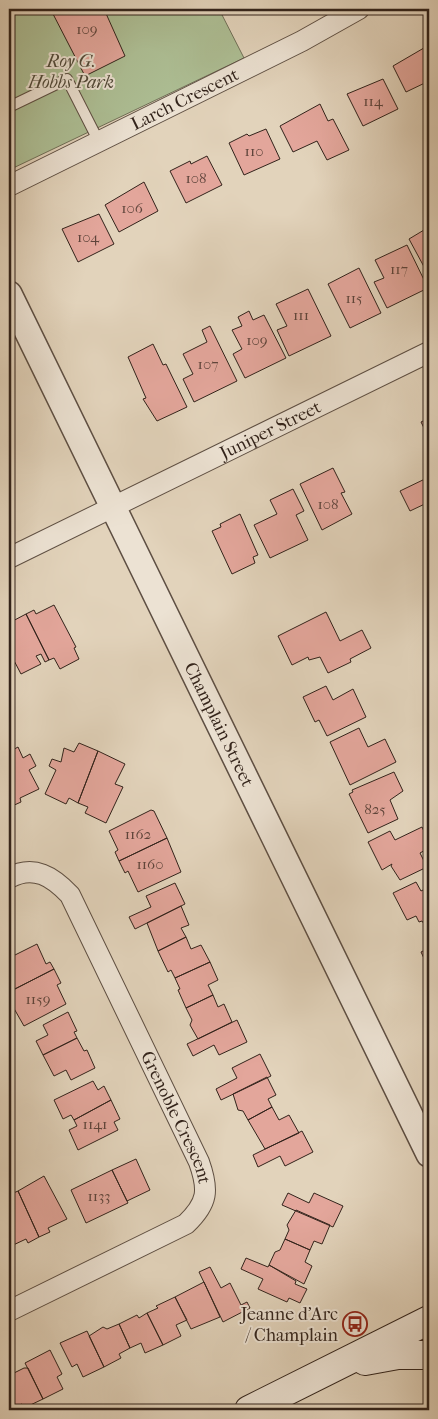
<svg xmlns="http://www.w3.org/2000/svg" width="438" height="1419" font-family="'IM FELL French Canon',serif">
<style>
.green{fill:#adbe94;stroke:#707058}
.building{fill:#e3a69b;stroke:#32231b}
.lines{fill:none;stroke-linecap:round;stroke-linejoin:round}
.service-casing{stroke:#5e4f43;stroke-width:12}
.minor-casing{stroke:#5e4f43;stroke-width:22}
.tertiary-casing{stroke:#5e4f43;stroke-width:28}
.secondary-casing{stroke:#32231b;stroke-width:30}
.service{stroke:#ece2d3;stroke-width:10}
.minor{stroke:#ece2d3;stroke-width:20}
.tertiary{stroke:#ece2d3;stroke-width:25}
.secondary{stroke:#ece2d3;stroke-width:28}
.labels{text-anchor:middle;dominant-baseline:central;stroke-width:4;stroke-linejoin:round;paint-order:stroke}
.number-label{font-size:15px;fill:#5e443b}
.park-label{font-size:18px;font-style:italic;fill:#514a39;stroke:#ece2d3}
.street-label{font-size:18px;fill:#32231b;stroke:#ece2d3}
.poi-label{font-size:18px;fill:#32231b;stroke:#ece2d3;text-anchor:end}
</style>
<rect width="100%" height="100%" fill="#e2d3bb"/>
<filter id="stains"><feTurbulence type="fractalNoise" baseFrequency=".004" numOctaves="4"/><feColorMatrix values="0 0 0 0 .2 0 0 0 0 .09 0 0 0 0 .02 0 0 0 .5 -.17"/></filter>
<radialGradient id="worn" r=".72"><stop offset=".6" stop-color="#630" stop-opacity="0"/><stop offset="1" stop-color="#630" stop-opacity=".3"/></radialGradient>
<path class="green" d="M9,9h210l25,49 -235,112z"/>
<path class="building" d="M59,9h45l21,47 -40,20 -33,-64z
M429,45v36l-23,11 -13,-26z
M383,79l15,30 -35,17 -16,-32z
M320,104l8,17 5,-2 16,31 -22,10 -10,-19 -24,11 -13,-26z
M266,129l14,30 -36,16 -15,-32 18,-9 2,2z
M207,156l15,29 -36,18 -16,-32 20,-10 1,3z
M144,182l14,29 -39,21 -14,-27z
M99,214l15,30 -36,18 -16,-33z
M429,227v49l-20,-37z
M407,245l21,43 -41,20 -13,-26 10,-4 -9,-18z
M359,268l22,45 -31,15 -22,-44z
M308,289l23,47 -42,20 -12,-26 10,-4 -11,-22z
M249,311l4,9 11,-5 22,43 -41,20 -12,-24 9,-5 -10,-19 10,-4 -4,-9z
M210,326l27,55 -43,21 -11,-23 10,-5 -10,-20 24,-12 -5,-12z
M153,344l10,21 3,-1 21,43 -30,14 -14,-22 3,-1 -18,-41z
M429,418v20l-8,-16z
M333,468l12,24 -4,1 11,21 -30,16 -22,-46z
M429,477v25l-19,9 -10,-20z
M293,489l11,22 -8,4 12,25 -38,18 -16,-33 23,-11 -7,-14z
M240,514l18,41 -5,2 2,6 -23,11 -20,-43 9,-4 -1,-3z
M54,605l22,42 -2,1 5,11 -19,10 -6,-11 -5,2 -23,-46 8,-4 2,4z
M326,612l14,29 22,-11 9,18 -21,11 1,3 -23,11 -8,-16 -11,3 -1,-3 -16,8 -14,-29z
M26,614l23,46 -4,2 -4,-8 -5,2 5,8 -20,10 -12,-23v-28z
M326,686l7,14 20,-11 13,28 -39,19 -8,-16 -4,2 -12,-25z
M359,728l9,19 17,-8 11,23 -46,23 -20,-43z
M79,743l19,8 -20,52 -9,-5 -3,6 -21,-10 11,-24 -7,-4 3,-7 9,3 3,-14 10,4z
M18,747l5,11 7,-4 6,12 -7,4 10,19 -19,9 1,4 -11,5 -1,-55z
M98,751l27,13 -10,20 8,3 -17,36 -21,-10 3,-6 -10,-4z
M394,772l9,19 -13,9 8,19 -30,14 -19,-39 4,-2 -1,-2z
M151,810l3,1 13,27 -48,23 -4,-9 3,-2 -9,-19z
M422,827l7,15v6l-9,5 7,14 -27,13 -9,-14 1,-2 -10,6 -14,-28 22,-11 5,9z
M167,838l14,34 -43,20 -10,-21 -3,2 -6,-12z
M416,882l5,9 8,-4v34l-5,3 -2,-3 -3,1 -3,-6 -9,4 -14,-27z
M175,883l10,21 -50,25 -6,-12 22,-10 -5,-11z
M181,906l8,19 -8,3 5,9 -28,14 -11,-28z
M186,937l5,12 10,-4 9,17 -35,16 -4,-8 -3,2 -10,-21z
M37,944l9,20 4,-2 4,7 -45,23v-34z
M429,948v21l-8,-17z
M210,962l8,18 -10,5 5,10 -27,13 -8,-18 2,-1 -5,-11z
M54,969l7,14 -4,2 9,19 -42,22 -12,-21 2,-1 -5,-12z
M213,995l5,12 6,-3 8,18 -34,17 -8,-14 2,-5 -6,-12z
M68,1012l9,19 -3,1 3,6 -34,17 -7,-14 12,-6 -5,-10z
M237,1020l10,22 -28,13 -5,-10 -21,11 -6,-12z
M77,1038l7,13 3,-1 8,18 -24,12 -5,-10 -12,6 -11,-21z
M260,1054l11,22 -50,24 -5,-11 21,-11 -5,-10z
M267,1077l9,18 -8,4 4,8 -24,13 -5,-9 -5,-1 -5,-16z
M93,1081l5,9 6,-4 7,14 -37,20 -3,-5 -8,4 -9,-19z
M111,1100l9,19 -6,3 4,8 -40,20 -9,-20 8,-4 -3,-6z
M272,1107l7,13 10,-5 10,18 -34,16 -17,-29z
M302,1131l11,21 -28,14 -5,-10 -22,11 -5,-12z
M136,1159l14,31 -23,11 -15,-31z
M112,1170l16,33 -42,20 -15,-33z
M44,1176l23,43 -19,9 2,4 -11,5 -21,-46z
M18,1191l21,46 -11,6 -2,-4 -17,8v-52z
M288,1193l21,10 5,-10 29,13 -10,21 -51,-22z
M296,1210l34,15 -8,19 -8,-3 -4,9 -25,-11 4,-9 -2,-5z
M285,1239l25,11 -5,12 7,4 -8,18 -35,-19 6,-13 5,-2z
M246,1258l22,9 1,-2 27,16 -1,3 12,5 -7,14 -11,-5 -2,4 -29,-13 5,-10 -22,-10z
M210,1267l11,21 9,-5 11,22 6,-3 3,6 -27,14 -24,-50z
M204,1282l16,35 -29,12 -16,-32z
M175,1297l12,23 -11,5 5,11 -18,9 -16,-32 11,-5 -2,-2z
M147,1313l16,32 -18,8 -4,-10 -11,5 -11,-24 18,-9 2,3z
M119,1324l11,24 -11,6 2,4 -17,9 -15,-31 14,-9 4,2z
M87,1331l17,36 -21,10 -6,-13 -5,3 -12,-24z
M50,1350l12,24 -5,3 6,12 -20,10 -18,-36z
M24,1368h4l15,31 -19,9 -2,-4 -10,4 -3,-7v-21l3,-6z"/>
<g class="lines">
<defs>
<path id="service" d="M9,107l58,-28 32,63"/>
<g id="minor">
<path id="s1" d="M9,186l293,-145 57,-32"/>
<path id="s2" d="M9,558l420,-206"/>
<path id="s3" d="M9,878c25,-14 44,-1 61,17l129,267c10,28 9,41 -13,62l-177,87"/>
</g>
<g id="tertiary">
<path id="s4" d="M9,294l420,860"/>
</g>
<path id="secondary" d="M365,1361l33,-6h31
M249,1410l180,-90"/>
</defs>
<use href="#service" class="service-casing"/>
<use href="#minor" class="minor-casing"/>
<use href="#tertiary" class="tertiary-casing"/>
<use href="#secondary" class="secondary-casing"/>
<use href="#service" class="service"/>
<use href="#minor" class="minor"/>
<use href="#tertiary" class="tertiary"/>
<use href="#secondary" class="secondary"/>
</g>
<defs>
<symbol id="bus-ring" viewBox="-11 -11 22 22"><circle r="9.5" fill="#ece2d3" stroke="#8f2418" stroke-width="1.5"/><path d="M-5-6H5V4H4V6H2V4H-2V6H-4V4H-5ZM-3.5-4V0h7V-4ZM-3.5 1.2v1.5H-2V1.2ZM2 1.2v1.5H3.5V1.2Z" fill="#8f2418"/></symbol>
</defs>
<g fill-rule="evenodd">
<use href="#bus-ring" x="341" y="1310" width="28" height="28"/>
</g>
<g class="labels">
<g class="number-label">
<text x="87" y="29">109</text>
<text x="373" y="101">114</text>
<text x="254" y="151">110</text>
<text x="196" y="178">108</text>
<text x="132" y="208">106</text>
<text x="88" y="237">104</text>
<text x="399" y="269">117</text>
<text x="354" y="298">115</text>
<text x="301" y="315">111</text>
<text x="257" y="340">109</text>
<text x="208" y="364">107</text>
<text x="328" y="504">108</text>
<text x="375" y="809">825</text>
<text x="138" y="834">1162</text>
<text x="150" y="864">1160</text>
<text x="38" y="999">1159</text>
<text x="95" y="1124">1141</text>
<text x="99" y="1196">1133</text>
</g>
<g class="park-label">
<text x="71" y="61">Roy G.<tspan x="71" dy="21">Hobbs Park</tspan></text>
</g>
<g class="street-label">
<text stroke="none"><textPath href="#s1" startOffset="196">Larch Crescent</textPath></text>
<text stroke="none"><textPath href="#s2" startOffset="291">Juniper Street</textPath></text>
<text stroke="none"><textPath href="#s4" startOffset="479">Champlain Street</textPath></text>
<text stroke="none"><textPath href="#s3" startOffset="316">Grenoble Crescent</textPath></text>
</g>
<g class="poi-label">
<text x="338" y="1314">Jeanne d'Arc<tspan x="338" dy="21">/ Champlain</tspan></text>
</g>
</g>
<rect width="438" height="1419" fill="none" stroke="#e2d3bb" stroke-width="30"/>
<rect x="10" y="10" width="418" height="1399" fill="none" stroke="#32231b" stroke-width="2.5"/>
<rect x="15" y="15" width="408" height="1389" fill="none" stroke="#32231b"/>
<rect width="100%" height="100%" filter="url(#stains)"/>
<rect width="100%" height="100%" fill="url(#worn)"/>
</svg>
